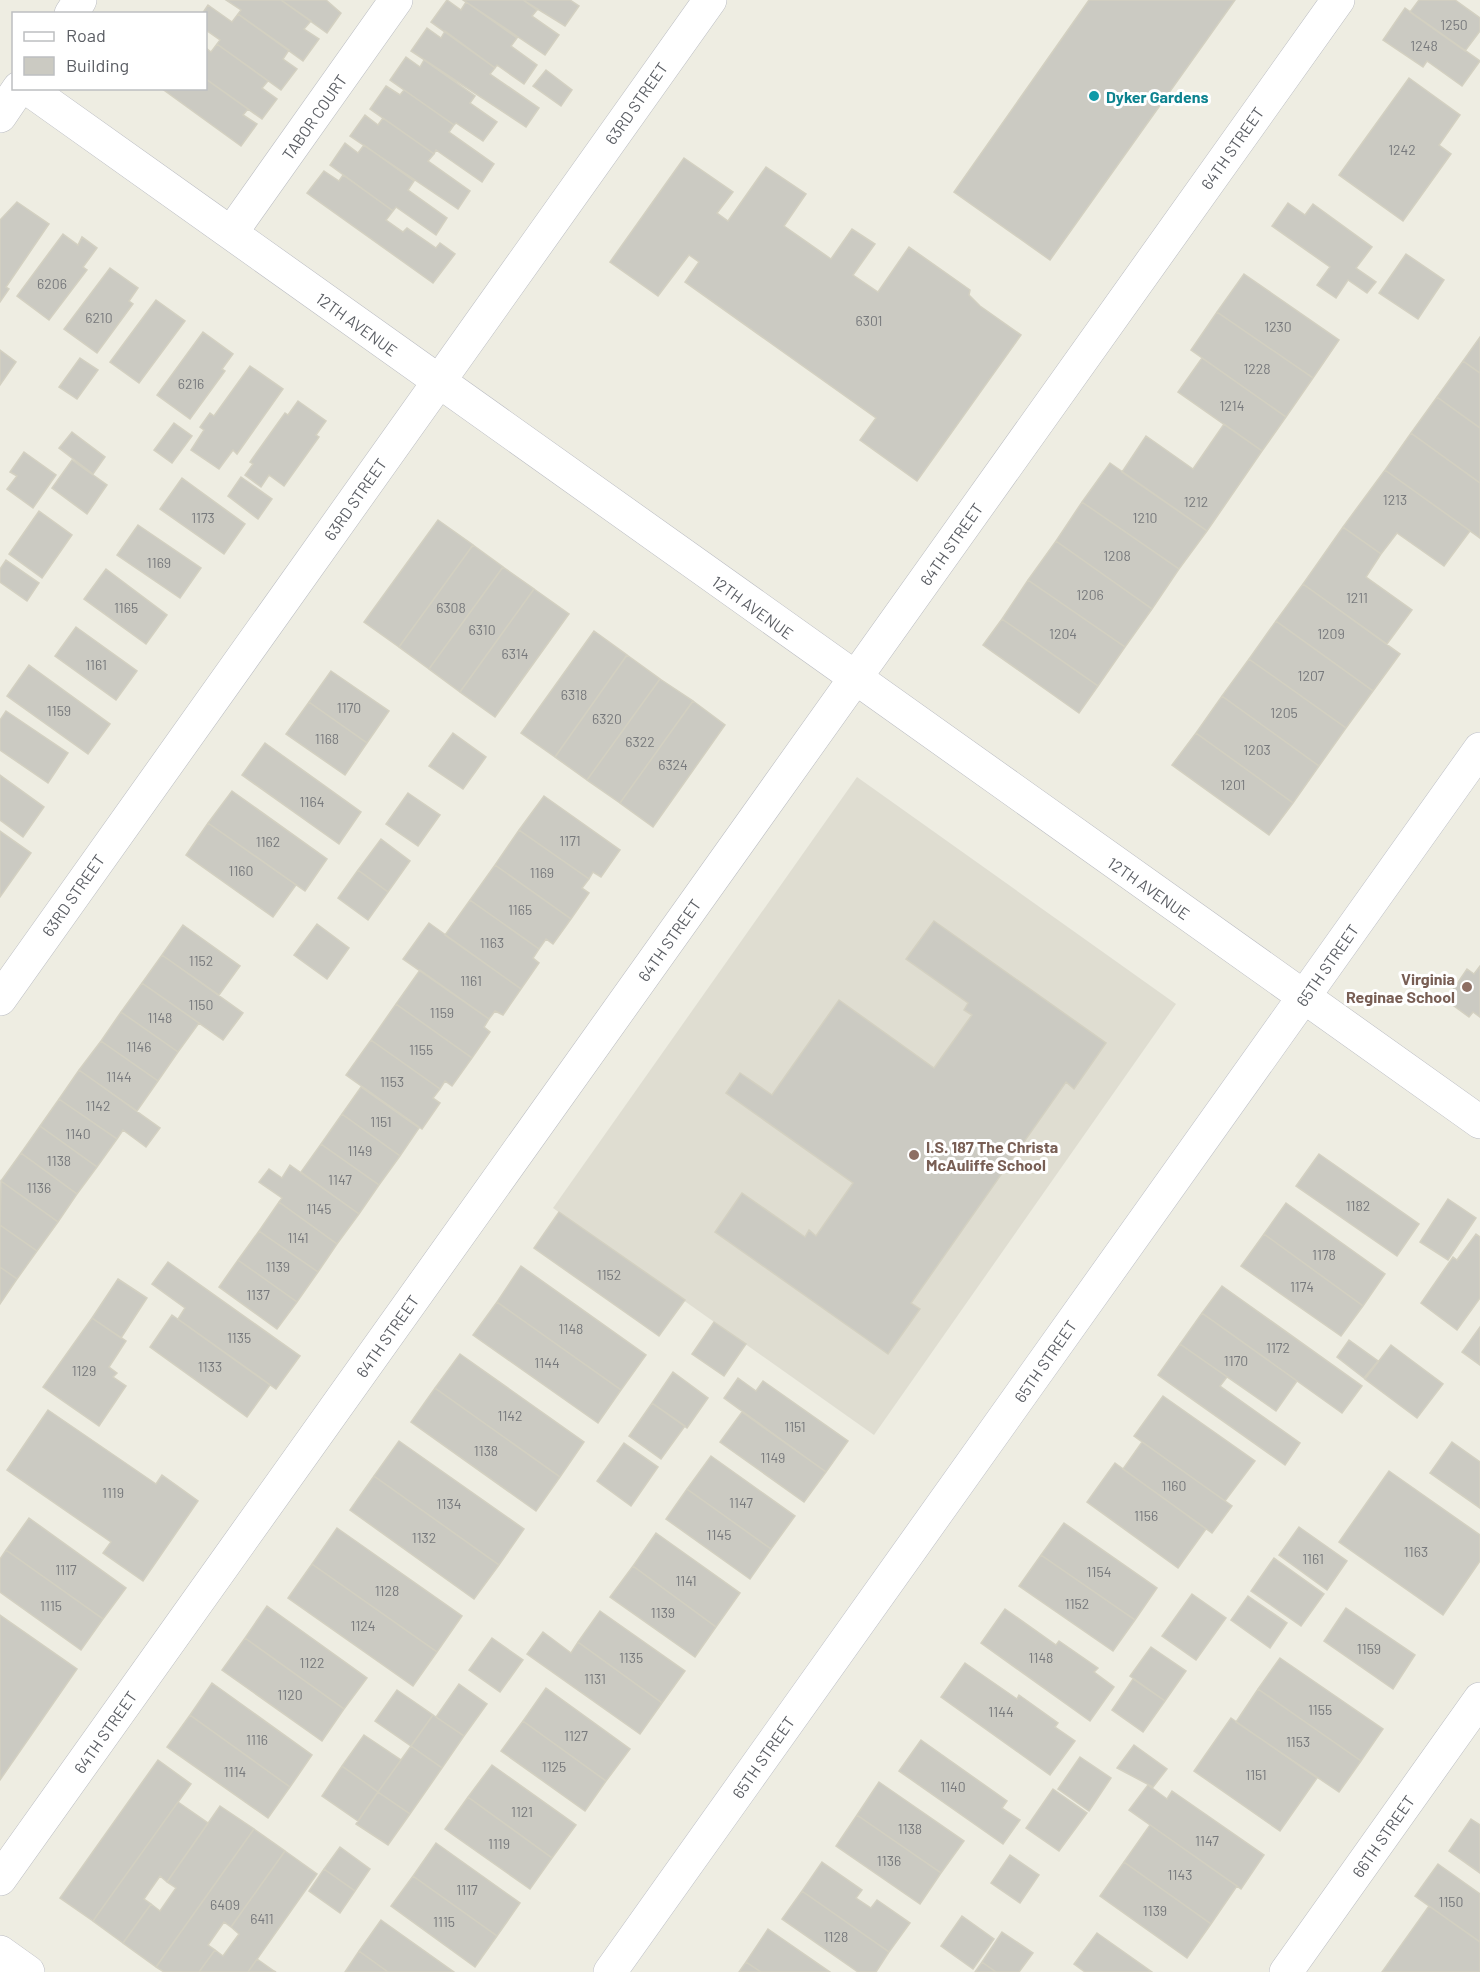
<svg xmlns="http://www.w3.org/2000/svg" width="1480" height="1972" font-family="Barlow,sans-serif">
<style>
.education{fill:#dfddd1}
.building{fill:#cbcac2;stroke:#d3d0c1;stroke-width:1.5}
.lines{fill:none;stroke-linecap:round;stroke-linejoin:round}
.street-casing{stroke:#babcc2;stroke-width:34}
.secondary-casing{stroke:#bdbfc7;stroke-width:34}
.street{stroke:#fff;stroke-width:33}
.secondary{stroke:#fff;stroke-width:33}
.culture-dot{fill:#0f9aa8;stroke:#fff;stroke-width:2}
.education-dot{fill:#8d6e63;stroke:#fff;stroke-width:2}
.labels{text-anchor:middle;dominant-baseline:central;stroke-width:6;stroke-linejoin:round;paint-order:stroke}
.number-label{font-size:14px;fill:#77797c}
.culture-label{font-size:16px;font-weight:bold;fill:#0d838f;stroke:#fff;text-anchor:start}
.street-label{font-size:16px;fill:#5b5e64;stroke:#fff}
.education-label{font-size:16px;font-weight:bold;fill:#785e54;stroke:#fff;text-anchor:end}
</style>
<rect width="100%" height="100%" fill="#eeede2"/>
<path class="education" d="M857,777l319,227 -302,431 -321,-227z"/>
<path class="building" d="M226,0h55l30,21 -7,8 15,10 -16,22 -65,-47 3,-4z
M281,0h45l15,13 -14,20z
M447,0l14,10 5,-8 51,36 -6,8 26,19 -13,19 -27,-19 -2,3 -64,-46z
M463,0h60l14,10 -5,6 27,19 -14,20z
M523,0h47l9,6 -14,20z
M1089,0h146l-185,260 -96,-68z
M1419,0h36l25,18v13l-15,20 -55,-39z
M208,5l24,17 6,-8 51,36 -6,9 14,10 -16,21 -64,-46 3,-4 -14,-10v-16h-4z
M1405,8l75,53 -18,25 -35,-25 -4,6 -40,-27z
M427,28l14,10 4,-7 50,37 -5,6 49,34 -13,19 -115,-76z
M217,44l51,37 -6,7 15,11 -15,20 -56,-40v-31l5,4z
M406,57l14,10 4,-7 51,36 -5,7 27,19 -14,19 -27,-18 -2,2 -64,-45z
M546,70l26,20 -11,16 -28,-20z
M1409,78l51,37 -21,30 12,9 -48,67 -64,-46z
M206,79l42,30 -5,6 14,9 -16,22 -80,-58h45z
M386,86l14,9 4,-5 50,35 -5,7 45,32 -12,18 -46,-32 -2,4 -64,-45z
M365,115l13,10 5,-7 51,36 -6,7 42,30 -12,18 -108,-73z
M345,143l13,10 6,-8 50,36 -6,9 39,28 -11,17 -40,-28 -3,4 -63,-46z
M684,158l49,34 -16,21 11,8 38,-54 40,27 -22,32 47,33 21,-30 23,15 -22,31 25,17 31,-45 61,43 -1,5 11,11 41,29 -104,146 -57,-41 16,-22 -191,-136 14,-20 -10,-7 -31,41 -48,-34z
M324,171l15,10 4,-6 50,36 -7,9 17,12 4,-4 29,20 4,-5 15,11 -22,29 -126,-90z
M17,202l32,22 -43,63 3,2 -9,13v-82z
M1288,203l17,12 8,-11 59,43 -16,21 20,14 -9,11 -19,-13 -12,18 -19,-13 13,-18 -58,-41z
M63,234l15,11 4,-8 15,11 -14,19 4,3 -38,50 -32,-24z
M1406,254l38,26 -26,39 -39,-26z
M110,268l28,20 -9,13 4,3 -36,49 -33,-24z
M1244,274l95,66 -26,38 -96,-66z
M156,300l29,21 -46,62 -29,-21z
M1217,312l96,66 -27,39 -95,-67z
M203,332l30,22 -11,15 3,2 -35,48 -33,-24z
M1480,337v36l-17,-12z
M0,350l16,12 -16,23z
M80,358l18,12 -21,29 -18,-12z
M1202,358l84,59 -24,34 -84,-59z
M1463,361l17,12v55l-43,-31z
M250,366l33,23 -46,65 -4,-4 -14,19 -28,-19 13,-20 -4,-3 10,-14 4,3z
M1437,397l43,31v55l-69,-50z
M298,401l28,20 -10,14 3,2 -35,49 -15,-11 -8,12 -16,-12 8,-11 -3,-2 35,-49 3,2z
M174,423l18,13 -20,27 -18,-13z
M1224,424l38,27 -55,80 -85,-59 24,-36 47,33z
M72,432l33,25 -12,17 -34,-26z
M1411,433l69,50v55l-95,-68z
M24,452l32,23 -23,33 -26,-19 10,-13 -7,-4z
M72,460l35,25 -20,29 -35,-26z
M1110,463l97,68 -28,38 -97,-67z
M1385,470l85,61 -26,35 -47,-33 -16,21 -38,-27z
M241,477l31,22 -14,20 -30,-23z
M182,478l63,46 -21,30 -64,-45z
M1082,502l97,67 -27,40 -96,-68z
M39,511l33,24 -30,43 -33,-24z
M438,520l35,25 -74,102 -35,-25z
M138,525l63,43 -21,30 -63,-43z
M1343,527l38,27 -15,23 46,33 -25,34 -84,-60z
M1056,541l96,68 -27,38 -97,-67z
M473,545l30,22 -74,102 -30,-22z
M6,560l33,23 -12,18 -27,-19v-13z
M503,567l31,22 -74,103 -31,-23z
M106,569l61,46 -21,29 -62,-45z
M1028,580l97,67 -27,39 -96,-67z
M1303,584l97,70 -27,37 -97,-70z
M534,589l35,25 -74,103 -35,-25z
M1002,619l96,67 -19,27 -96,-68z
M1276,621l97,70 -27,37 -97,-69z
M76,627l61,44 -21,29 -61,-44z
M594,631l33,24 -72,102 -34,-24z
M627,655l33,24 -73,101 -32,-23z
M1249,659l97,69 -27,38 -97,-70z
M29,665l81,59 -22,30 -81,-58z
M331,671l58,40 -22,32 -58,-41z
M660,679l33,22 -73,102 -33,-23z
M1222,696l97,70 -26,37 -97,-70z
M693,701l32,24 -72,102 -33,-24z
M309,702l58,41 -22,32 -59,-41z
M6,711l62,42 -20,30 -48,-33v-30z
M453,733l33,24 -23,32 -34,-23z
M1196,733l97,70 -24,32 -97,-70z
M265,743l96,69 -22,32 -97,-69z
M0,775l44,32 -21,30 -23,-17z
M232,791l95,68 -22,32 -97,-68z
M408,793l32,22 -22,31 -32,-22z
M544,796l76,54 -19,27 -8,-5 -4,7 -70,-49z
M208,823l88,62 -23,32 -87,-62z
M519,830l70,49 -7,9 7,5 -18,26 -76,-54z
M0,831l31,22 -31,44z
M381,839l29,22 -22,31 -30,-22z
M495,865l76,54 -18,25 -7,-5 -7,10 -69,-49z
M358,870l30,22 -20,28 -30,-22z
M470,900l69,49 -6,9 6,5 -18,26 -76,-54z
M934,921l172,122 -32,46 -8,-7 -155,221 9,6 -32,45 -173,-122 27,-39 63,44 4,-7 7,6 37,-53 -127,-90 14,-20 32,22 67,-95 95,68 38,-53 -8,-5 4,-7 -62,-44z
M429,923l92,66 -18,26 -8,-4 -6,8 -86,-60z
M317,924l32,24 -22,31 -33,-24z
M183,925l57,41 -21,29 -57,-40z
M162,955l81,58 -20,27 -81,-57z
M1480,966v51l-7,-5 -4,5 -23,-17 21,-31 7,5z
M420,970l69,49 -5,8 6,5 -18,26 -76,-54z
M142,983l57,40 -21,29 -57,-40z
M396,1004l76,54 -20,28 -7,-5 -5,8 -69,-49z
M121,1012l57,40 -20,29 -57,-40z
M371,1040l69,49 -7,9 7,5 -18,26 -76,-54z
M101,1041l57,40 -21,30 -58,-41z
M79,1070l81,58 -14,19 -23,-17 -6,9 -58,-40z
M361,1087l58,41 -19,28 -58,-42z
M59,1099l58,40 -20,28 -57,-41z
M342,1114l58,42 -21,29 -58,-41z
M40,1126l57,41 -20,27 -56,-41z
M321,1144l58,41 -20,29 -58,-42z
M21,1153l56,41 -19,28 -57,-41z
M1319,1154l100,70 -22,32 -101,-70z
M290,1165l69,49 -22,30 -58,-42 3,-4 -23,-16 10,-13 13,9z
M1,1181l57,41 -21,29 -37,-26z
M1448,1199l28,19 -28,42 -28,-18z
M279,1202l58,42 -19,28 -59,-41z
M1286,1203l99,71 -22,32 -99,-72z
M559,1212l126,88 -26,36 -125,-88z
M0,1225l37,26 -20,28 -17,-12z
M259,1231l59,41 -21,30 -59,-42z
M1264,1234l99,72 -22,30 -100,-70z
M1476,1234l4,3v61l-23,32 -36,-27 32,-46 4,3z
M238,1260l59,42 -20,27 -58,-42z
M168,1262l132,94 -24,33 -98,-70 7,-11 -33,-24z
M521,1266l125,89 -25,35 -124,-88z
M0,1267l17,12 -17,25z
M118,1279l29,19 -26,40 -29,-20z
M1222,1286l140,100 -20,27 -140,-100z
M497,1302l124,88 -23,33 -125,-88z
M1202,1313l95,68 -21,30 -96,-67z
M172,1315l98,70 -23,32 -97,-70z
M92,1318l34,23 -17,26 8,6 -4,4 13,9 -27,40 -56,-39z
M714,1322l32,22 -22,32 -32,-22z
M1480,1327v38l-18,-13z
M1349,1340l29,21 -14,17 -27,-21z
M1180,1344l47,33 -7,9 80,57 -15,22 -127,-90z
M1391,1345l52,39 -26,34 -52,-39z
M460,1354l124,88 -24,35 -125,-89z
M673,1372l35,26 -21,30 -35,-25z
M738,1378l18,13 7,-10 85,60 -22,31 -102,-74z
M435,1388l125,89 -24,34 -125,-89z
M1163,1396l92,65 -30,40 -91,-65z
M652,1403l33,23 -24,33 -32,-23z
M48,1410l108,74 6,-9 36,26 -55,80 -40,-28 8,-11 -104,-72z
M742,1412l84,60 -22,30 -84,-60z
M399,1441l125,88 -25,36 -125,-89z
M1142,1442l90,64 -20,27 -89,-64z
M1452,1442l28,20v46l-50,-35z
M624,1443l34,24 -27,39 -34,-25z
M711,1456l84,60 -24,33 -84,-60z
M1115,1463l91,66 -28,39 -91,-66z
M1389,1471l91,64v26l-37,54 -104,-73z
M374,1476l125,89 -25,34 -124,-89z
M687,1489l84,60 -21,30 -84,-60z
M29,1518l97,70 -23,31 -97,-69z
M1064,1523l93,65 -22,32 -94,-65z
M1299,1527l48,34 -20,29 -48,-35z
M337,1528l125,88 -25,36 -125,-88z
M656,1533l84,60 -24,34 -83,-61z
M6,1550l97,69 -22,31 -81,-58v-33z
M1041,1555l94,65 -22,31 -94,-65z
M1274,1558l50,36 -23,32 -50,-35z
M312,1564l125,88 -24,34 -125,-88z
M633,1566l83,61 -21,30 -85,-60z
M1192,1594l34,24 -30,42 -34,-24z
M1248,1596l39,27 -17,25 -39,-28z
M267,1606l100,72 -23,31 -99,-71z
M1346,1608l69,47 -22,34 -69,-48z
M1005,1609l51,36 3,-4 39,27 -4,4 20,15 -24,34 -109,-78z
M600,1611l85,60 -23,32 -84,-61z
M0,1615l77,54 -77,111z
M543,1632l28,21 7,-11 84,61 -22,31 -113,-80z
M245,1638l99,71 -22,32 -100,-71z
M492,1638l31,22 -23,32 -31,-22z
M1151,1647l35,24 -21,30 -35,-25z
M1280,1658l103,71 -22,32 -103,-72z
M965,1663l52,36 2,-4 39,28 -3,4 20,14 -25,34 -109,-78z
M1133,1679l32,22 -22,31 -31,-22z
M212,1683l100,72 -22,32 -100,-72z
M459,1684l28,20 -23,32 -28,-19z
M546,1688l84,61 -24,32 -83,-60z
M1258,1689l103,72 -22,31 -103,-70z
M397,1690l36,25 -22,31 -36,-25z
M190,1715l100,72 -22,31 -101,-71z
M433,1715l31,21 -22,32 -31,-22z
M1231,1718l86,60 -37,53 -86,-60z
M523,1721l83,60 -21,30 -84,-60z
M364,1735l37,25 -23,32 -36,-26z
M921,1740l86,61 -5,7 18,12 -17,24 -104,-73z
M1134,1745l33,24 -14,18 -36,-19z
M411,1746l31,22 -32,46 -32,-22z
M1080,1757l31,21 -22,33 -31,-22z
M158,1760l33,24 -98,137 -33,-23z
M492,1765l84,60 -24,33 -84,-61z
M342,1766l36,26 -20,29 -36,-25z
M879,1782l85,59 -23,32 -84,-58z
M1148,1785l19,14 5,-8 92,64 -23,34 -112,-79z
M1053,1789l34,24 -28,38 -33,-23z
M378,1792l32,22 -22,31 -32,-21z
M468,1797l84,61 -22,31 -85,-60z
M178,1802l30,21 -41,59 -7,-6 -16,23 7,5 -28,39 -30,-22z
M220,1806l34,23 -98,138 -33,-24 28,-39 9,7 16,-23 -9,-6z
M857,1815l84,58 -21,31 -84,-58z
M1471,1819l9,6v48l-31,-22z
M1150,1825l87,61 -26,38 -87,-62z
M254,1829l31,22 -54,76 -7,-5 -16,23 7,5 -16,22h-35l-8,-5z
M436,1843l84,60 -23,33 -84,-60z
M340,1847l30,22 -15,22 -31,-22z
M285,1851l32,23 -69,98h-49l16,-22 8,6 16,-22 -8,-7z
M1010,1855l29,20 -19,28 -29,-20z
M822,1862l40,28 -6,8 15,10 6,-8 33,23 -21,29 -87,-61z
M1124,1862l87,62 -24,34 -87,-62z
M1438,1864l42,30v48l-65,-46z
M324,1869l31,22 -15,22 -31,-22z
M413,1876l84,60 -22,31 -84,-61z
M802,1891l87,61 -13,20h-18l-76,-53z
M1429,1906l51,36v30h-98z
M962,1916l32,23 -21,30 -32,-23z
M381,1920l73,52h-66l-29,-21z
M768,1929l62,43h-69l-15,-10z
M1002,1932l31,21 -14,19h-23l-14,-10z
M1097,1933l55,39h-67l-11,-8z
M359,1951l29,21h-43z
M257,1959l17,12 2,1h-28z
M746,1962l15,10h-22z
M982,1962l14,10h-21z"/>
<g class="lines">
<defs>
<path id="street" d="M71,14l9,-14
M27,88l1453,1034
M0,116l19,-28
M231,233l165,-233
M0,999l710,-999
M0,1879l1338,-1879
M0,1952l28,20
M1286,1972l194,-273"/>
<path id="secondary" d="M610,1972l870,-1223"/>
</defs>
<use href="#street" class="street-casing"/>
<use href="#secondary" class="secondary-casing"/>
<use href="#street" class="street"/>
<use href="#secondary" class="secondary"/>
</g>
<circle class="culture-dot" cx="1094" cy="96" r="6"/>
<g class="education-dot">
<circle cx="1467" cy="987" r="6"/>
<circle cx="914" cy="1155" r="6"/>
</g>
<g class="labels">
<g class="number-label">
<text x="1454" y="24">1250</text>
<text x="1424" y="45">1248</text>
<text x="1402" y="149">1242</text>
<text x="52" y="283">6206</text>
<text x="99" y="317">6210</text>
<text x="869" y="320">6301</text>
<text x="1278" y="326">1230</text>
<text x="1257" y="368">1228</text>
<text x="191" y="383">6216</text>
<text x="1232" y="405">1214</text>
<text x="1395" y="499">1213</text>
<text x="1196" y="501">1212</text>
<text x="203" y="517">1173</text>
<text x="1145" y="517">1210</text>
<text x="1117" y="555">1208</text>
<text x="159" y="562">1169</text>
<text x="1090" y="594">1206</text>
<text x="1357" y="597">1211</text>
<text x="126" y="607">1165</text>
<text x="451" y="607">6308</text>
<text x="482" y="629">6310</text>
<text x="1063" y="633">1204</text>
<text x="1331" y="633">1209</text>
<text x="515" y="653">6314</text>
<text x="96" y="664">1161</text>
<text x="1311" y="675">1207</text>
<text x="574" y="694">6318</text>
<text x="349" y="707">1170</text>
<text x="59" y="710">1159</text>
<text x="1284" y="712">1205</text>
<text x="607" y="718">6320</text>
<text x="327" y="738">1168</text>
<text x="640" y="741">6322</text>
<text x="1257" y="749">1203</text>
<text x="673" y="764">6324</text>
<text x="1233" y="784">1201</text>
<text x="312" y="801">1164</text>
<text x="570" y="840">1171</text>
<text x="268" y="841">1162</text>
<text x="241" y="870">1160</text>
<text x="542" y="872">1169</text>
<text x="520" y="909">1165</text>
<text x="492" y="942">1163</text>
<text x="201" y="960">1152</text>
<text x="471" y="980">1161</text>
<text x="201" y="1004">1150</text>
<text x="442" y="1012">1159</text>
<text x="160" y="1017">1148</text>
<text x="139" y="1046">1146</text>
<text x="421" y="1049">1155</text>
<text x="119" y="1076">1144</text>
<text x="392" y="1081">1153</text>
<text x="98" y="1105">1142</text>
<text x="381" y="1121">1151</text>
<text x="78" y="1133">1140</text>
<text x="360" y="1150">1149</text>
<text x="59" y="1160">1138</text>
<text x="340" y="1179">1147</text>
<text x="39" y="1187">1136</text>
<text x="1358" y="1205">1182</text>
<text x="319" y="1208">1145</text>
<text x="298" y="1237">1141</text>
<text x="1324" y="1254">1178</text>
<text x="278" y="1266">1139</text>
<text x="609" y="1274">1152</text>
<text x="1302" y="1286">1174</text>
<text x="258" y="1294">1137</text>
<text x="571" y="1328">1148</text>
<text x="239" y="1337">1135</text>
<text x="1278" y="1347">1172</text>
<text x="1236" y="1360">1170</text>
<text x="547" y="1362">1144</text>
<text x="210" y="1366">1133</text>
<text x="84" y="1370">1129</text>
<text x="510" y="1415">1142</text>
<text x="795" y="1426">1151</text>
<text x="486" y="1450">1138</text>
<text x="773" y="1457">1149</text>
<text x="1174" y="1485">1160</text>
<text x="113" y="1492">1119</text>
<text x="741" y="1502">1147</text>
<text x="449" y="1503">1134</text>
<text x="1146" y="1515">1156</text>
<text x="719" y="1534">1145</text>
<text x="424" y="1537">1132</text>
<text x="1416" y="1551">1163</text>
<text x="1313" y="1558">1161</text>
<text x="66" y="1569">1117</text>
<text x="1099" y="1571">1154</text>
<text x="686" y="1580">1141</text>
<text x="387" y="1590">1128</text>
<text x="1077" y="1603">1152</text>
<text x="51" y="1605">1115</text>
<text x="663" y="1612">1139</text>
<text x="363" y="1625">1124</text>
<text x="1369" y="1648">1159</text>
<text x="631" y="1657">1135</text>
<text x="1041" y="1657">1148</text>
<text x="312" y="1662">1122</text>
<text x="595" y="1678">1131</text>
<text x="290" y="1694">1120</text>
<text x="1320" y="1709">1155</text>
<text x="1001" y="1711">1144</text>
<text x="576" y="1735">1127</text>
<text x="257" y="1739">1116</text>
<text x="1298" y="1741">1153</text>
<text x="554" y="1766">1125</text>
<text x="235" y="1771">1114</text>
<text x="1256" y="1774">1151</text>
<text x="953" y="1786">1140</text>
<text x="522" y="1811">1121</text>
<text x="910" y="1828">1138</text>
<text x="1207" y="1840">1147</text>
<text x="499" y="1843">1119</text>
<text x="889" y="1860">1136</text>
<text x="1180" y="1874">1143</text>
<text x="467" y="1889">1117</text>
<text x="1451" y="1901">1150</text>
<text x="225" y="1904">6409</text>
<text x="1155" y="1910">1139</text>
<text x="262" y="1918">6411</text>
<text x="444" y="1921">1115</text>
<text x="836" y="1936">1128</text>
</g>
<g class="culture-label">
<text x="1106" y="96">Dyker Gardens</text>
</g>
<g class="street-label">
<text transform="translate(636 103) rotate(-55)">63RD STREET</text>
<text transform="translate(314 117) rotate(-55)">TABOR COURT</text>
<text transform="translate(1232 148) rotate(-55)">64TH STREET</text>
<text transform="translate(357 324) rotate(36)">12TH AVENUE</text>
<text transform="translate(355 499) rotate(-55)">63RD STREET</text>
<text transform="translate(951 544) rotate(-55)">64TH STREET</text>
<text transform="translate(753 607) rotate(36)">12TH AVENUE</text>
<text transform="translate(1149 888) rotate(35)">12TH AVENUE</text>
<text transform="translate(73 895) rotate(-55)">63RD STREET</text>
<text transform="translate(669 940) rotate(-55)">64TH STREET</text>
<text transform="translate(1327 965) rotate(-55)">65TH STREET</text>
<text transform="translate(387 1336) rotate(-55)">64TH STREET</text>
<text transform="translate(1045 1361) rotate(-55)">65TH STREET</text>
<text transform="translate(105 1732) rotate(-55)">64TH STREET</text>
<text transform="translate(763 1757) rotate(-55)">65TH STREET</text>
<text transform="translate(1383 1836) rotate(-55)">66TH STREET</text>
</g>
<g class="education-label">
<text x="1455" y="978">Virginia<tspan x="1455" dy="18">Reginae School</tspan></text>
<text x="926" y="1146" text-anchor="start">I.S. 187 The Christa<tspan x="926" dy="18">McAuliffe School</tspan></text>
</g>
</g>
<rect x="12" y="12" width="195" height="78" fill="#ffffff" stroke="#bdbfc1" stroke-width="1.5"/>
<rect x="24" y="32" width="30" height="9" fill="#ffffff" stroke="#bdbfc1" stroke-width="1.5"/>
<text x="66" y="42" font-size="18" fill="#5b5e64">Road</text>
<rect x="24" y="57" width="30" height="18" fill="#cbcac2" stroke="#bdbfc1" stroke-width="1.5"/>
<text x="66" y="72" font-size="18" fill="#5b5e64">Building</text>
</svg>
